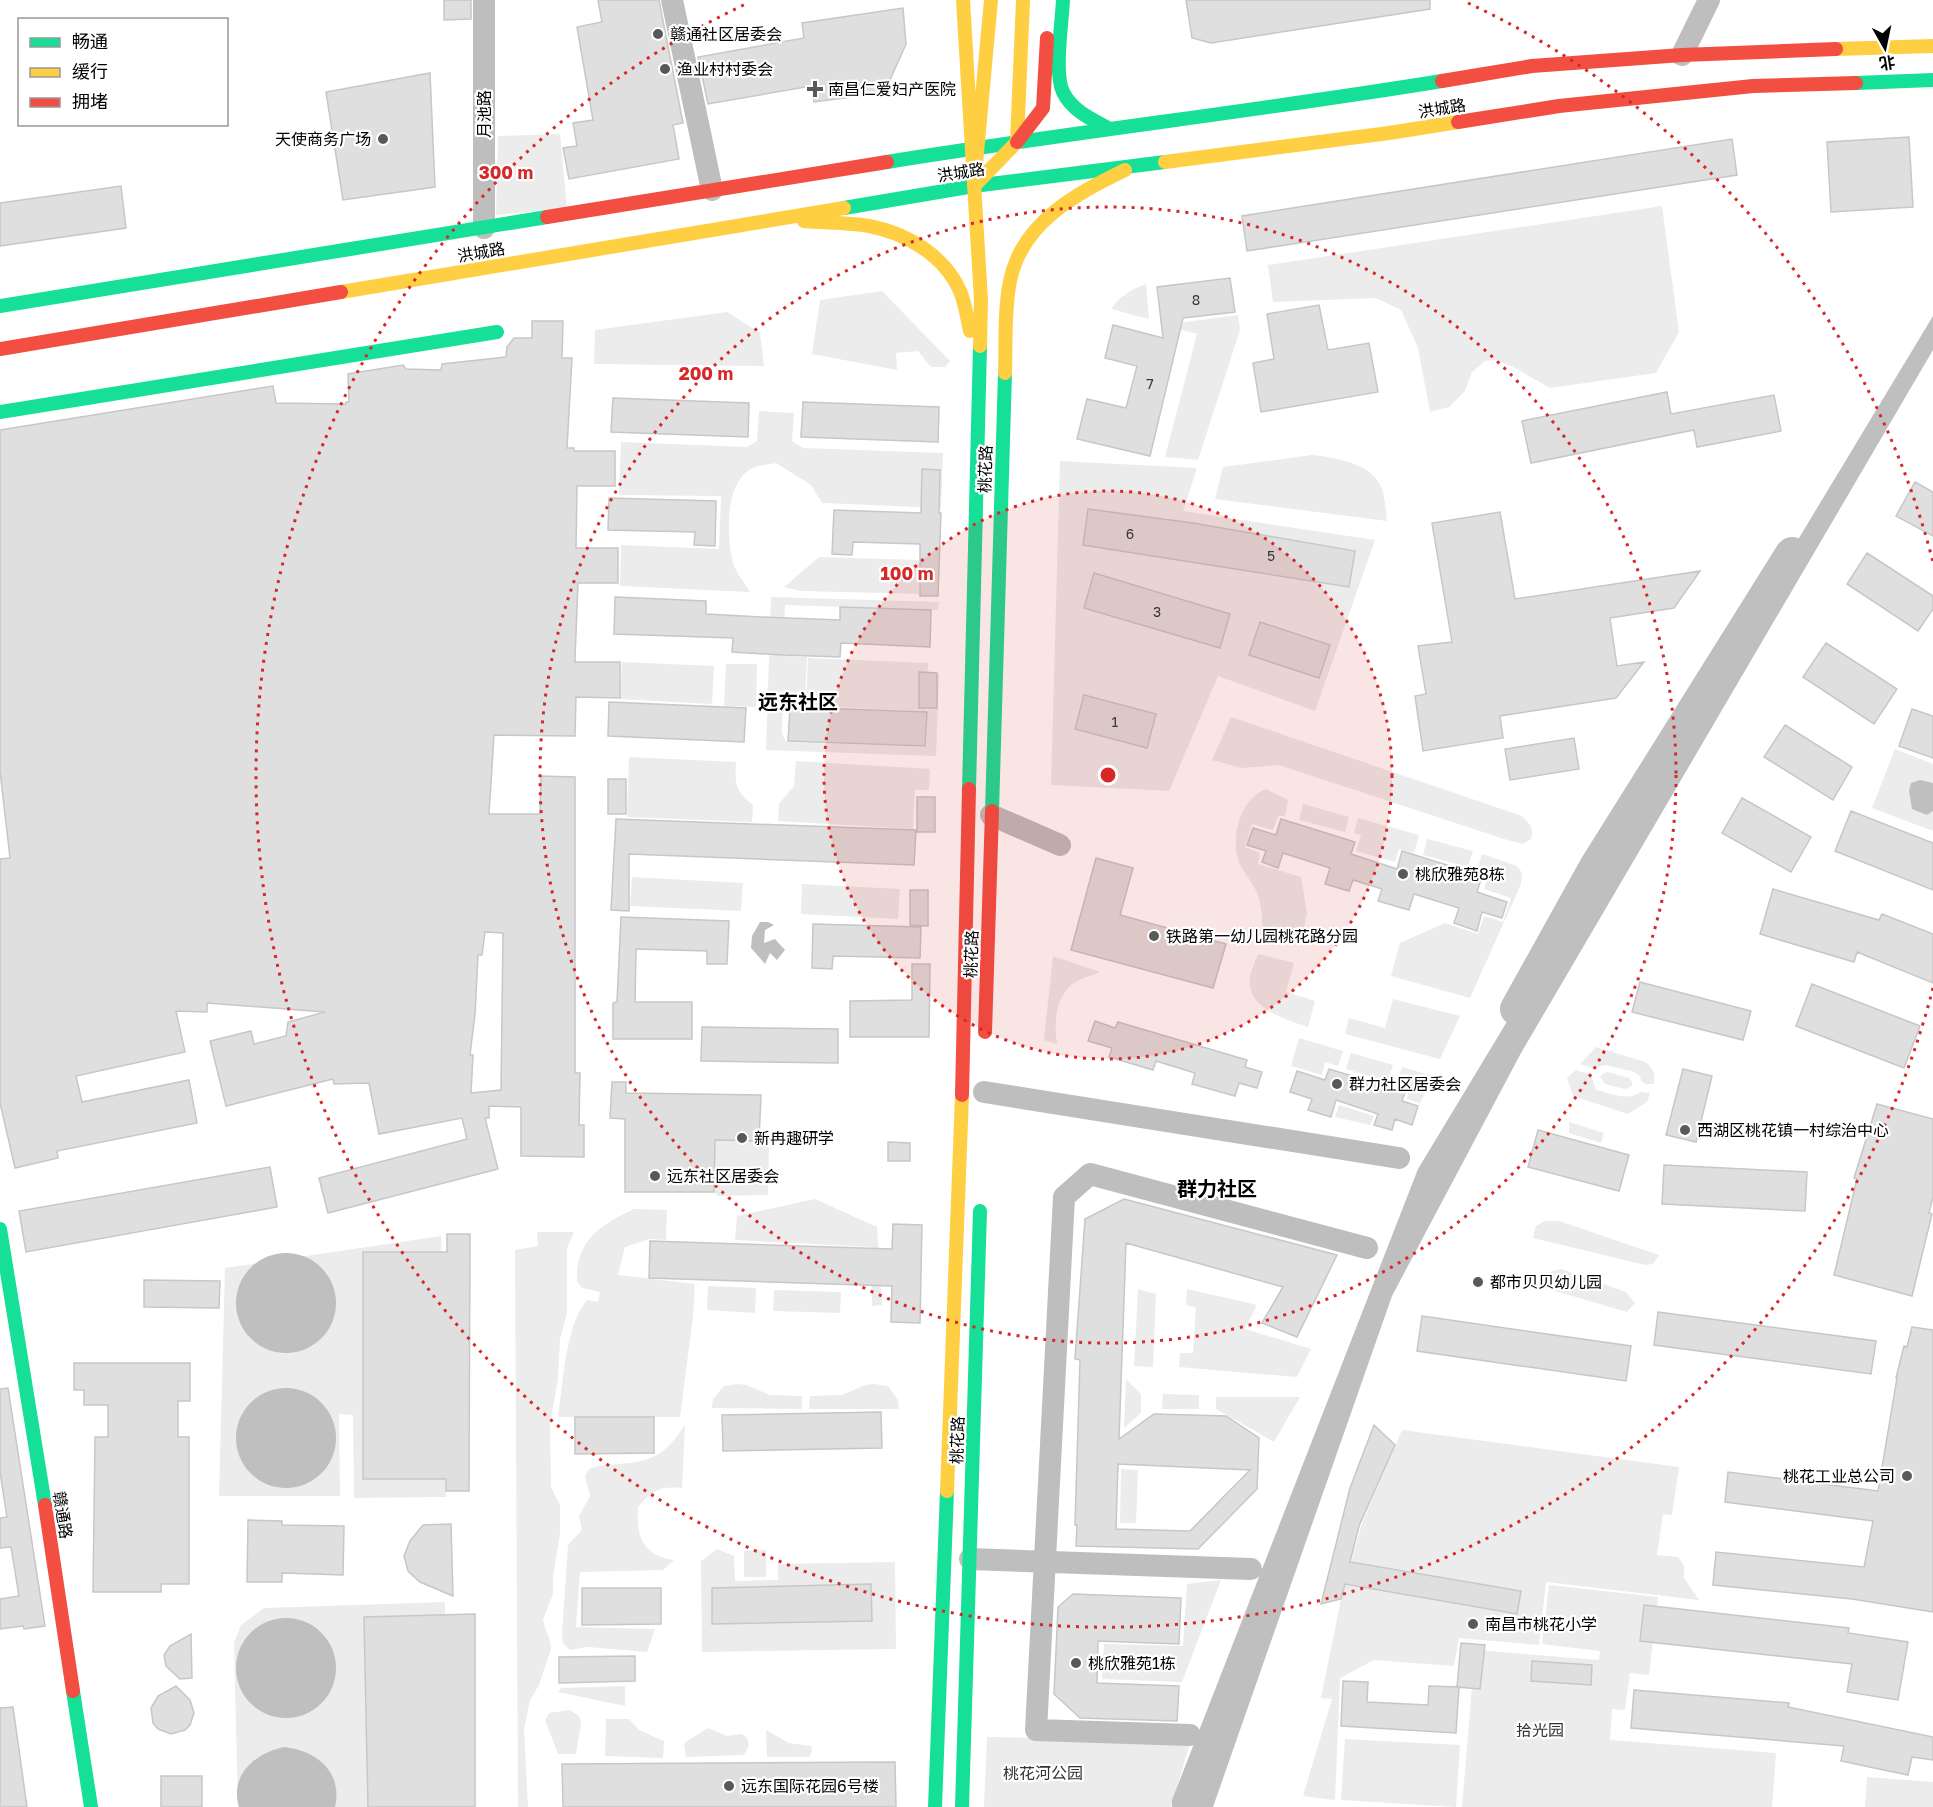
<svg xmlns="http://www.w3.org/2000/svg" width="1933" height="1807" font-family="'Golos Text','Noto Sans SC',sans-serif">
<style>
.green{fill:#ececec}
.water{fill:#bfbfbf}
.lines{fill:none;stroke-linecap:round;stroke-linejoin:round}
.river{stroke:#bfbfbf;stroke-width:34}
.building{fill:#dfdfdf;stroke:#c7c7c7;stroke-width:1.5;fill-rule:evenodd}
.street{stroke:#bebebe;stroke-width:22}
.fast{stroke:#16e098;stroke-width:14}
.slow{stroke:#ffcf43;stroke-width:14}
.jam{stroke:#f24e42;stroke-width:14}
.ring{fill:none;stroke:#d62828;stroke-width:3;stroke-dasharray:3 6}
.poi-dot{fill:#595959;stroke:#fff;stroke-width:2}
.labels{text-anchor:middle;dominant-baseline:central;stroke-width:4.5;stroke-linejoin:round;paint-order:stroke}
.number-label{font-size:14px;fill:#383838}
.poi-label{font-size:16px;fill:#000;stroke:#fff;text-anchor:start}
.street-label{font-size:16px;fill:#000;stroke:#fff}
.park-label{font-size:16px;fill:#333;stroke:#fff}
.quarter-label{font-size:20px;font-weight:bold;fill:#000;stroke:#fff}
.centre{fill:#d62828;stroke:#fff;stroke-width:3}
.ring-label{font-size:18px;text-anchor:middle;font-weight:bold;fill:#d62828;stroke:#fff;stroke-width:4.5;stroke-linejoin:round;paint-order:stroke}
</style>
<rect width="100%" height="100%" fill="#fff"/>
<path class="green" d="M560,134l7,74 -71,7 2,-79z
M1662,206l17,126 -23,41 -106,15 -35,-20 -18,-8 -12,1 -13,11 -7,19 -16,16 -19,5 -12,-64 -17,-38 -25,-12 -103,4 -5,-37z
M1146,284l3,35 -38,-10c9,-13 19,-19 35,-25z
M882,291l68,70 -5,6h-14l-13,-16 -22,2 1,17 -85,-16 8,-54z
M727,312l33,21 4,33 -170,-2 1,-34z
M1238,315l2,15 -42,130 -33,-3 32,-123 -33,-9z
M759,411l35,2 -2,28 11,7 140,5 -2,55 -119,-5 -11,-18 -35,-22c-9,2 -20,2 -27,7 -25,18 -22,66 -16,93 3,10 12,20 17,29l-130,-6 1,-41 98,4 2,-53 -102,-1 2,-53 126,5 10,-6z
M1312,455c25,3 63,8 71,37 2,9 3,19 4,29l-172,-22 8,-32z
M1060,461l137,7 -14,43 192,29 -60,171 -97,-35 -49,115 -118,-6z
M819,557l100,3v34l-118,-3 -17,-4z
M771,597l168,5 -1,8 -153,-5 -2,51 24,1 -2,43h-22l-1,33 4,9 140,5 3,-73h10l-3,82 -170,-6z
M808,658l120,5 -2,48 -120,-5z
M622,662l92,4 -2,38 -92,-5z
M726,664h31l-1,43 -32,-1z
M1231,717l291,99c8,8 12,12 9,23l-9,5 -18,-5 -225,-74 -37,3 -30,-8z
M1895,749l38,15v67l-61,-23z
M629,757l107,5c-1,22 -1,29 17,43l-1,17 -125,-5z
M796,761l134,8 -1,21h-14l-2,39 -135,-8 1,-17 15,-18z
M1266,789l22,11 -3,16h-7l-5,14 -21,-6 -7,23 15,6 -2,11 43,13 6,36 -6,29 -38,-10c-1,-10 -1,-23 -4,-33 -3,-14 -15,-24 -20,-37 -9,-25 1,-63 27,-73z
M1303,804l46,13 -4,15 -46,-12z
M1358,818l61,17 -5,18 -15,-4 -4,13 -39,-11 5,-16 -7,-2z
M1427,839l46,12 -5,16 -45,-12z
M1482,854l35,12 5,7 -1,11 -51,114 -79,-22 9,-33 45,-20 33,11 6,-18 19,6 8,-24 -27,-9 4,-14 -11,-5z
M632,877l111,6 -2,28 -111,-5z
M802,884l98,5 -2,30 -97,-5z
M1258,954l36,9 -8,29 29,9 -7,26c-23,-8 -63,-18 -58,-51 2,-7 5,-15 8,-22z
M1053,956l47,16c-10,4 -22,7 -30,14 -15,14 -16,39 -13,58l-13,-4z
M1393,999l67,17 -20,43 -95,-25 4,-16 36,10z
M1299,1038l44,13 -5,15 -13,-4 -3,13 -31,-9z
M1596,1047l49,15c9,6 10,12 9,22h-8l-5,-3 -1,-5 -6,-4 -28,-7 -13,3 -13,-4z
M1351,1053l42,12 -6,17 -41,-13z
M1402,1067l31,9 -13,27 -13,-4 2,-9 -13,-4z
M1576,1070l15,5 5,15c13,3 33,12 44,2l10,1 -3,9 -19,12 -55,-18 -6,-18z
M1607,1072l22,6 3,4v4l-7,3 -20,-5 -5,-8z
M1339,1105l35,11 -4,9 -35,-8z
M1569,1122l35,11 -3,10 -32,-10z
M715,1140l54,1 -1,54 -50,1 -4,-4z
M815,1199l62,28 5,78 -10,1 -1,-59 -136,-7 2,-24z
M634,1209l33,1 -1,30 -16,-1 -25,8 -7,28 77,9 -2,32 -13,101h-122c5,-33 7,-91 29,-117l11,2 2,-10 -18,-4 -5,-6c-2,-41 23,-57 57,-73z
M1545,1221h14l100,34 -6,9 -8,1 -112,-27 3,-12z
M537,1232h37l-7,16v65l-7,26 -2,40 -8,45 1,63 9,18v29l-7,42v18l-10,25 2,9 5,12 1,9 -12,36 -9,15 -6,29 4,78h-10l-3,-557 23,-4z
M441,1236l5,261 -92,1 -1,-83 -14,-1 1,82h-121l6,-228z
M1561,1269l65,23 9,11 -8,9 -75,-22 -4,-6 1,-12z
M708,1286l48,2 -1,25 -48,-3z
M1138,1289l18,5 -3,73 -19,-1z
M1187,1289l70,16 -12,24 66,20 -14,28 -118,-10 1,-14h13l3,-46 -10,-2z
M774,1290l67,2 -1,21 -67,-2z
M1126,1379l15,15v19l-17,15z
M737,1384l10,1 23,10 32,1v13l-90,-1 1,-9 11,-13z
M874,1384l14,2 10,14 1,9h-90l1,-13 32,-1 23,-10z
M1163,1394l36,1v14h-37z
M1216,1397h84l-26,45 -58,-33z
M685,1425l-3,63c-21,-2 -30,2 -44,19 -2,30 4,48 36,53l-11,10 -83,2 -4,55 79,2 -8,23 -60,-5 -17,3 -7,-7 -1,-9 6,-89 14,-15 -3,-14 11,-20 -5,-20 4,-7 9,-3c45,-5 60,0 87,-41z
M1402,1430l277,37 -7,48 -9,-1 -6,41 21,2 6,9v12l15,22 -153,-18 -7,63 -80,-7 -5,28 -80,-6 -34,18 -5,122 -32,-4 29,-97 -11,-1 19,-94 21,-78z
M1121,1469l17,1 -2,53h-16z
M717,1549l17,7 1,25 43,-1v-16l117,-2 1,87 -194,3 -1,-91z
M766,1550v27h-22v-26z
M1221,1580l-39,102 -80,-3 2,-35 79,2 4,-62z
M1549,1585l109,12 -9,78 -19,-2 -5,37 -13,-1 -2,31 166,13 -4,54h-310l13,-157 124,10 1,-9 -58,-7z
M445,1602l2,205h-209l-4,-164 7,-18 23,-17z
M625,1686v20l-67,-14 3,-4z
M570,1710l10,7 1,7 -5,30h-18l-13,-34 4,-7z
M606,1719h23l10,11 25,11 -1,17 -58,-2z
M708,1728l19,8 15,-2 5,4 2,8 -5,9 -58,2 -2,-14z
M766,1730l23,13 22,3 1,5 -3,6h-42z
M987,1737l204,3 -20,67h-187z
M1345,1739l115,6 -4,62 -115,-7z
M1867,1777l66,5v25h-68z"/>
<path class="water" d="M1933,316v34l-412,703 -129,243 -179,511h-41v-7l246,-631z
M1920,780l13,3v28l-6,4 -15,-6 -3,-18 2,-8z
M760,922h8l6,3 -9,5 -1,13 11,-4 10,11 -8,10 -7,-7 -5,11 -14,-16 1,-12z
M236 1303a50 50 0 1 1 100 0a50 50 0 1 1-100 0Z
M236 1438a50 50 0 1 1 100 0a50 50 0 1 1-100 0Z
M236 1668a50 50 0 1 1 100 0a50 50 0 1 1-100 0Z
M285,1747c32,4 58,25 50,60h-96c-10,-33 18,-55 46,-60z"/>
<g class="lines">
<path class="river" d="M1517,1009l79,-142 196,-313"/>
</g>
<path class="building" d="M444,0h27v19l-27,1z
M598,0h61l24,123 -10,2 6,34 -110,20 -6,-31 14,-2 -4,-23 20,-3 -16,-93 25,-5z
M1186,0h244v9l-219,34 -19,-5z
M903,8l3,36 -22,49 -70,9 -3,-16 -103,18 -10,-47 106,-19 -2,-15z
M430,73l5,114 -92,13 -17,-108z
M1909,137l4,70 -82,5 -4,-70z
M1732,139l5,36 -490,76 -5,-35z
M121,186l5,42 -126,18v-43z
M1230,278l5,34 -52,6 -33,138 -73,-17 10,-40 39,9 11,-42 -32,-8 8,-33 50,13 -6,-51z
M1319,305l9,45 41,-7 9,49 -117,20 -8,-49 21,-4 -7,-45z
M532,321h31l-1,37h10l-5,90h7v3h41v35h-38l-1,62h42v35h-40l-3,75v4h45v36l-44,-1 -1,39 -81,-1 -5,79h51l1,-38 34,1v296h5l-1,52h5v32l-63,-1v-49l-32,-1v12h-4l13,51 -170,44 -9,-35 148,-39 -5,-21 -83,16 -10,-51 -35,1 -1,-5 -107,27 -16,-65 41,-10 3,13 32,-8 2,-14 37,-10 -118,-9v9l-31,-1 9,41 -109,24 6,26 107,-22 8,43 -140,28 1,7 -43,10 -15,-65v-244l10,-1 -10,-87v-341l273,-44 3,17 70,1v-2h3l-1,-28 55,-9 3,4 35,1 1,-6 64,-7 1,-10 7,-9h18zM485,932l18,1 -2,157 -30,3 2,-38h-3l5,-41 3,-59h4z
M1667,392l4,22 103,-19 7,36 -84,16 -3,-17 -163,33 -9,-42z
M613,398l136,5 -1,34 -137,-5z
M803,402l136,5 -1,35 -137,-5z
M922,469l18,1 -1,43h2l-3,83h-18v-52l-67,-2 -1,13 -20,-1 2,-44 87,3z
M1915,482l18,10v44l-37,-20z
M609,498l107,3 -1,45 -21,-1 1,-13 -87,-2z
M1088,509l105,14 162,28 -6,36 -266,-42z
M1500,512l15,87 185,-28 -26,37 -64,10 7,48 27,-4 -28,36 -116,18 3,22 -80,13 -8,-55 11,-2 -8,-48 34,-4 -20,-119z
M1867,553l66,43v13l-15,22 -71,-47z
M1094,573l136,41 -10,34 -136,-40z
M615,597l91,4v13l55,3 79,3v-13l91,3 -1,37 -89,-4 -1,14 -57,-2 -51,-3 1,-14 -119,-4z
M1260,622l70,23 -11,33 -70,-23z
M1826,643l71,46 -23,35 -71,-47z
M919,672l18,1v35h-18z
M1084,695l72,19 -9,34 -72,-19z
M609,702l137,6 -2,34 -136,-6z
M790,707l137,5 -2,34 -137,-5z
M1912,709l21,7v42l-34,-12z
M1785,725l67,42 -19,33 -69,-43z
M1574,738l5,31 -69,11 -5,-31z
M608,779h18v35h-18z
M917,797h18v35h-18z
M1742,798l69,39 -20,35 -69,-39z
M1851,811l82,32v47l-98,-39z
M616,819l300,11 -2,35 -285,-11v57l-18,-1z
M1281,819l74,23 -4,12 46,15 5,-18 80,25 -5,16 30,10 -5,16 -20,-6 -5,19 -23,-8 5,-15 -45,-14 -5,16 -31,-9 4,-12 -29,-9 -4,11 -24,-7 5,-16 -47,-15 -5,15 -16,-6 4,-11 -19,-6 6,-17 23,7z
M1096,858l37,10 -13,47 106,29 -13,44 -142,-38z
M1773,889l106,31 3,-6 51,20v49l-76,-31 -3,10 -94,-28z
M910,890h18v36l-18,-1z
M621,917l108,4 -2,43h-20v-13l-71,-2 -1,53h57v37h-79v-36l4,-1z
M813,924l108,3 -1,31 -87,-2 -1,13 -20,-1z
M912,964h18l-1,73h-79v-36l62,-1z
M1640,982l111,29 -8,29 -111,-28z
M1812,984l108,42 -16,42 -108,-42z
M1095,1021l20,7 3,-6 129,38 -2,7 17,5 -5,16 -18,-5 -4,13 -43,-12 3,-11 -39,-12 -3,9 -44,-13 3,-9 -24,-7z
M702,1027l136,2v34l-137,-2z
M1329,1069l76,23 -3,9 16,5 -6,19 -17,-6 -3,11 -18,-5 4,-11 -42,-14 -5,17 -23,-7 4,-11 -22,-7 7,-21 28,9z
M1683,1069l29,7 -16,66 -30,-7z
M612,1082h14v11l135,2 -2,46 -44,-1 -1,52h-89v-73l-15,-1z
M1877,1104l56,15v78l-4,16 3,1 -20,82 -78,-21 23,-96 -3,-1z
M1538,1130l91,25 -10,36 -91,-24z
M888,1142l22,1v18h-22z
M1664,1165l143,7 -2,39 -143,-7z
M270,1167l7,40 -251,45 -7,-41z
M1124,1199l213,56 -40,82 -35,-14 21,-36 -157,-44 -7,196 35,-25 72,2 33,22 -2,51 -59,60 -122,-3 1,-21h-2l5,-165 -5,-1 10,-140zM1118,1464l132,6 -60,61 -74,-2z
M893,1224l29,1 -2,98 -29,-1 1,-36 -243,-8 1,-37 242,8z
M447,1234h23l-1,257h-23v-12h-83v-227h84z
M144,1280l76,1 -1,27 -75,-1z
M1658,1312l218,29 -5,33 -217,-29z
M1422,1316l209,30 -5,35 -209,-30z
M1912,1327l21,3v282l-81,-13 -139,-14 3,-33 148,15 9,-46 -148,-19 3,-30 150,19 19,-113h-1l8,-32 3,1z
M74,1363h116v38h-12v36h11v147h-28v8h-68l2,-155h13v-32h-24v-15h-10z
M8,1388l37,238 -21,3 -1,-3 -23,3v-30l19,-3 -8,-49 -11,1v-30l7,-1 -7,-45v-83z
M881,1412l1,36 -159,3 -1,-36z
M575,1417h79v36l-79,1z
M1374,1425l21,20 -36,81 -9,36 171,29 -4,23 -172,-30 -4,15 -20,5 29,-116z
M248,1520l34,1v4l62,1 -1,49 -61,-2v9h-35z
M451,1524l2,72 -33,-14 -12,-11 -4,-15 6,-15 13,-16z
M871,1584l1,37 -160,3v-36z
M582,1588h79v36l-79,1z
M1073,1594l108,4 -2,46 -81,-3 -1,42 82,3 -2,35 -97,-3 -26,-24 4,-87z
M1644,1605l205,23 -1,5 60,9 -10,58 -51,-8 5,-28 -212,-23z
M475,1614v193h-107l-4,-190z
M191,1634l1,44 -12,1 -14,-13 -2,-11 6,-9z
M1461,1643l24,2 -5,44 -23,-2z
M635,1656v25l-76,2v-26z
M1532,1661l60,4 -1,20 -60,-4z
M1343,1681l25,1 -1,20 61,3 1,-19 30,1 -3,46 -115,-7z
M176,1686l14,14 4,13 -4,12 -5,5 -14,4 -13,-5 -5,-6 -2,-15 7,-12z
M1634,1690l155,13 -1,4 145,30v23l-21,-3 -4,18 -67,-14 3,-15 -213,-18z
M13,1707l14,100h-27v-99z
M895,1762l1,45h-333l-1,-43z
M161,1776h41v31h-41z"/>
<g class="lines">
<path class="street" d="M484,0v228
M672,0l40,190
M1682,55l27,-55
M991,815l69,30
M984,1092l415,66
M970,1559l281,10
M1190,1735l-154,-5 28,-533 26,-23 277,74"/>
<path class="fast" d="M1063,0c-1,22 -9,74 0,92 9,19 30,28 47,37
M1856,83l77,-3
M887,162c185,-30 371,-51 555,-81
M844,208l130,-22 191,-24
M0,306l547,-89
M0,412l497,-80
M969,789l11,-443
M992,811l13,-438
M0,1229l45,276
M73,1691l18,116
M935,1807l12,-316
M962,1807l18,-596"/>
<path class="slow" d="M963,0l18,300 -1,46
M1836,49l97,-3
M1165,162l224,-29 69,-11
M975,174l16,-174
M974,186l43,-44 6,-142
M804,221c21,2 43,1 65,5 37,7 75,29 91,65 5,12 7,26 10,40
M341,292l503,-84
M1005,373c1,-30 -1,-62 5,-92 12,-59 66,-87 115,-111
M947,1491l15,-396"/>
<path class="jam" d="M1442,81l90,-15 150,-11 154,-6
M1458,122l101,-16 194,-20 103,-3
M1017,142l26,-34 4,-70
M547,217l340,-55
M0,349l341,-57
M985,1032l7,-221
M962,1095l7,-306
M45,1505l28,186"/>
</g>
<circle cx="1108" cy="775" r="284" fill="#d62828" fill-opacity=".12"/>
<g class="ring">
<circle cx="1108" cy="775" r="284"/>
<circle cx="1108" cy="775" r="568"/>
<path d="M1933 988A852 852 0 1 1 748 3M1468 3A852 852 0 0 1 1933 562"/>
</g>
<g class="poi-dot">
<circle cx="658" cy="34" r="6"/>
<circle cx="665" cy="69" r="6"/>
<path d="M812 80h6v6h6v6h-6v6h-6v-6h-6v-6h6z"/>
<circle cx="383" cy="139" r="6"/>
<circle cx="1403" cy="874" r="6"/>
<circle cx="1154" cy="936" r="6"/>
<circle cx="1337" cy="1084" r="6"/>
<circle cx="1685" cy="1130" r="6"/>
<circle cx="742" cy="1138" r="6"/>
<circle cx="655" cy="1176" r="6"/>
<circle cx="1478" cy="1282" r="6"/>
<circle cx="1907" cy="1476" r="6"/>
<circle cx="1473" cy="1624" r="6"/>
<circle cx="1076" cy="1663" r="6"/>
<circle cx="729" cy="1786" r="6"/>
</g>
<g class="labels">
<g class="number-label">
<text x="1196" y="299">8</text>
<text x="1150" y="383">7</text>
<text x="1130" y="533">6</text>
<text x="1271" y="555">5</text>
<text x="1157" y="611">3</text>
<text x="1115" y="721">1</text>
</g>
<g class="poi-label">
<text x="670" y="34">赣通社区居委会</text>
<text x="677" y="69">渔业村村委会</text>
<text x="828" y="89">南昌仁爱妇产医院</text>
<text x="371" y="139" text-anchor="end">天使商务广场</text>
<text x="1415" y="874">桃欣雅苑8栋</text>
<text x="1166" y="936">铁路第一幼儿园桃花路分园</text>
<text x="1349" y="1084">群力社区居委会</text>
<text x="1697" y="1130">西湖区桃花镇一村综治中心</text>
<text x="754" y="1138">新冉趣研学</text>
<text x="667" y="1176">远东社区居委会</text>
<text x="1490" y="1282">都市贝贝幼儿园</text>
<text x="1895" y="1476" text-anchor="end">桃花工业总公司</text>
<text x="1485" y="1624">南昌市桃花小学</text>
<text x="1088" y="1663">桃欣雅苑1栋</text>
<text x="741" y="1786">远东国际花园6号楼</text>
</g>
<g class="street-label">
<text transform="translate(1442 108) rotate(-9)">洪城路</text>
<text transform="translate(484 114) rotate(-90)">月池路</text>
<text transform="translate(961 172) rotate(-9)">洪城路</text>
<text transform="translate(481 252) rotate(-10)">洪城路</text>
<text transform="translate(985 469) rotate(-88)">桃花路</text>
<text transform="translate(971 954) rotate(-88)">桃花路</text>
<text transform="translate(957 1440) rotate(-88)">桃花路</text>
<text transform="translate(63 1515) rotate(81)">赣通路</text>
</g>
<g class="park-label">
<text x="1540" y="1730">拾光园</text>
<text x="1043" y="1773">桃花河公园</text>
</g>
<g class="quarter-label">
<text x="798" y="701">远东社区</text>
<text x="1217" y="1188">群力社区</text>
</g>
</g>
<circle cx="1108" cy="775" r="9" class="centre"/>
<g class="ring-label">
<text x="506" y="179">300 m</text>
<text x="706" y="380">200 m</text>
<text x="907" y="580">100 m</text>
</g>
<rect x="18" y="18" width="210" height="108" fill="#ffffff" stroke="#999999" stroke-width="1.5"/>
<rect x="30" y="38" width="30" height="9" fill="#16e098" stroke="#999999" stroke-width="1.5"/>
<text x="72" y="48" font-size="18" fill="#000000">畅通</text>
<rect x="30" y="68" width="30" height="9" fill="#ffcf43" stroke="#999999" stroke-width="1.5"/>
<text x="72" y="78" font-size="18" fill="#000000">缓行</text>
<rect x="30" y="98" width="30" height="9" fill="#f24e42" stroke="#999999" stroke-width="1.5"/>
<text x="72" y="108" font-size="18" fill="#000000">拥堵</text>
<g transform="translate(1885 48) rotate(171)" stroke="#ffffff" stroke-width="4.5" paint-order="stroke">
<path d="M0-4.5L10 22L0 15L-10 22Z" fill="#000000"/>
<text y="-9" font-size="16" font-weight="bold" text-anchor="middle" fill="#000000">北</text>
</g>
</svg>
